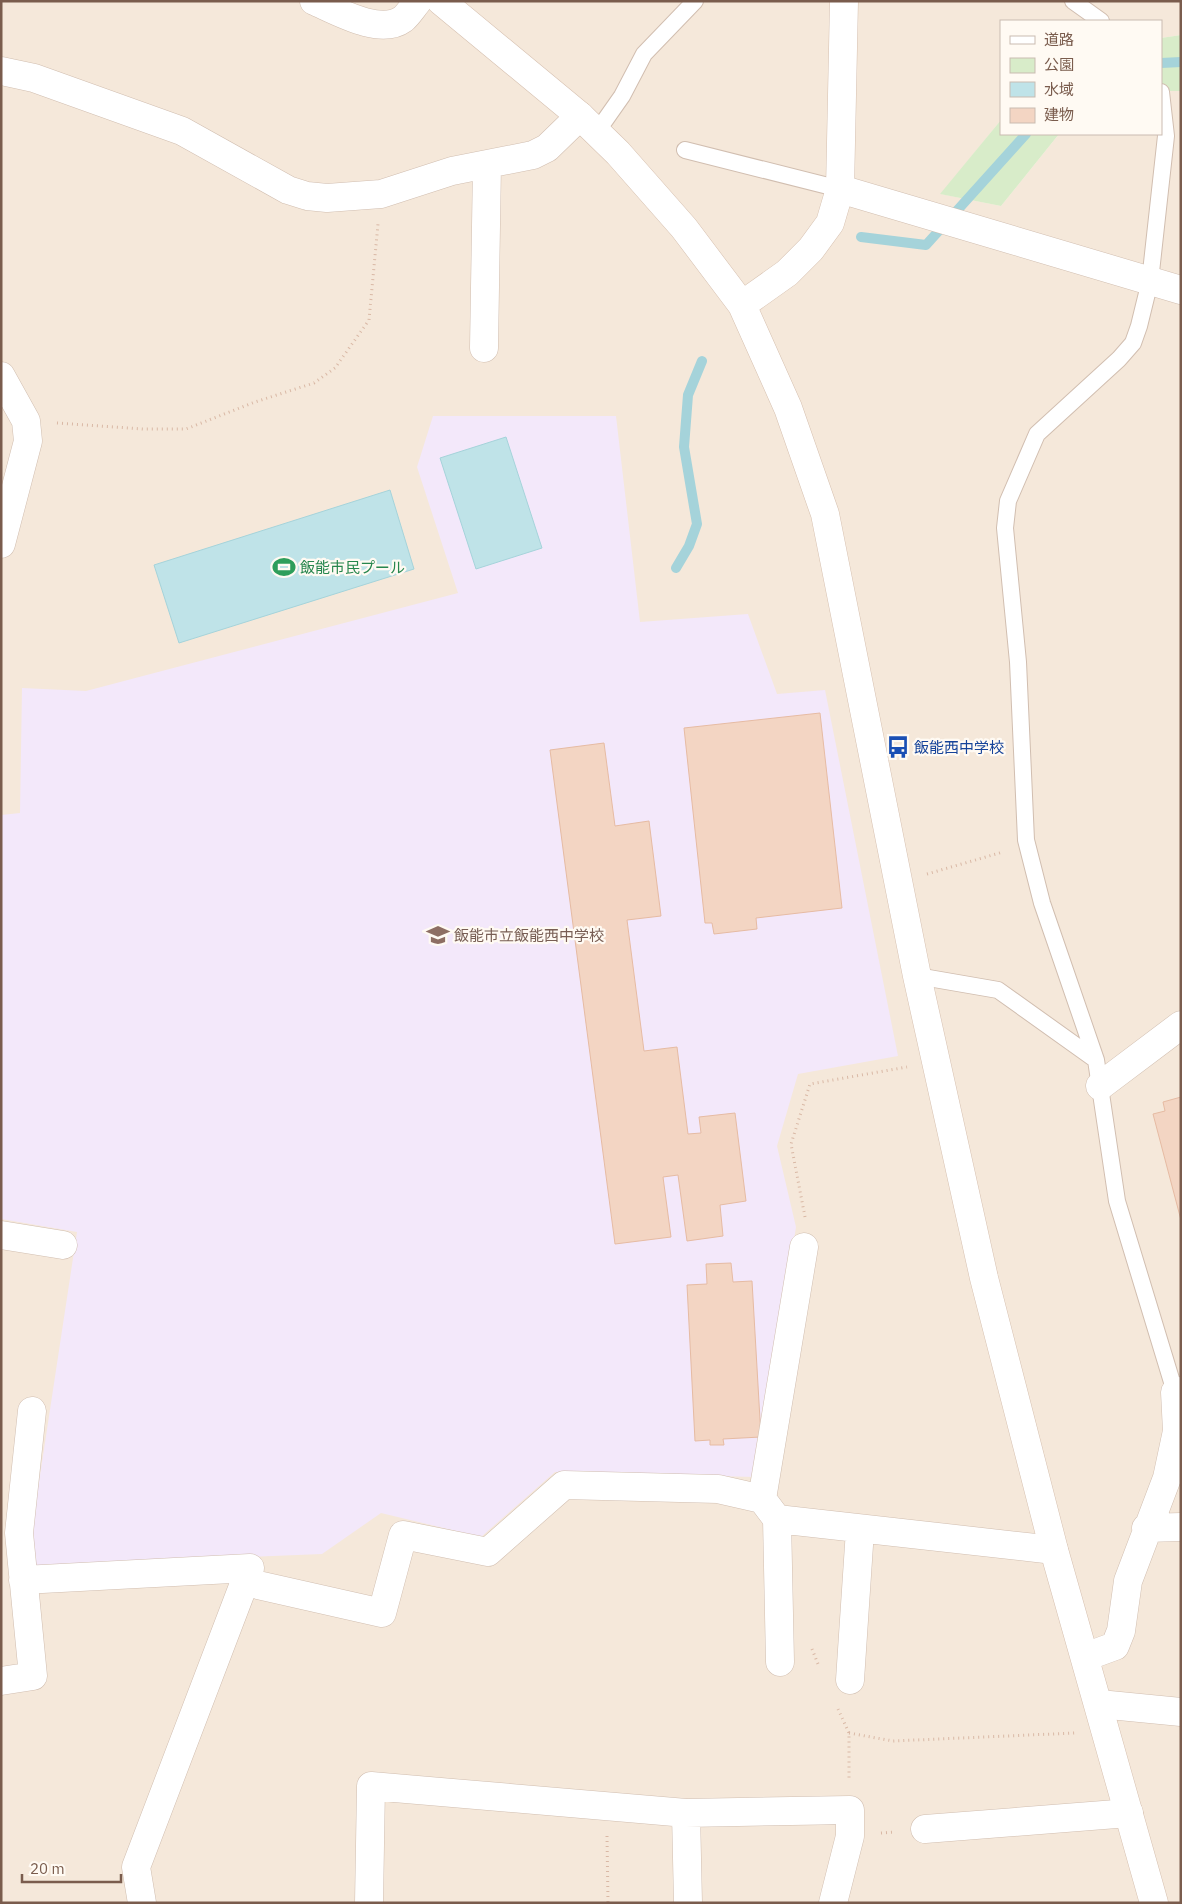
<svg xmlns="http://www.w3.org/2000/svg" width="1182" height="1904" font-family="'IBM Plex Sans','Noto Sans JP',sans-serif">
<style>
.residential{fill:#f5e8da}
.education{fill:#f3e8fa}
.green{fill:#d8ecc9}
.water{fill:#bfe3e8;stroke:#a5d3da}
.lines{fill:none;stroke-linecap:round;stroke-linejoin:round}
.stream{stroke:#a5d3da;stroke-width:10}
.building{fill:#f3d5c3;stroke:#e6bba3}
.lane-casing{stroke:#d1beb0;stroke-width:18}
.street-casing{stroke:#d1beb0;stroke-width:29}
.secondary-casing{stroke:#d6c0b0;stroke-width:29}
.path{stroke:#d9b8a5;stroke-width:3;stroke-dasharray:1 4;stroke-linecap:butt}
.lane{stroke:#fff;stroke-width:16}
.street{stroke:#fff;stroke-width:28}
.secondary{stroke:#fff;stroke-width:28}
.labels{text-anchor:middle;dominant-baseline:central;stroke-width:4.5;stroke-linejoin:round;paint-order:stroke}
.leisure-label{font-size:15px;fill:#27864d;stroke:#fffaf3;text-anchor:start}
.transit-label{font-size:15px;fill:#164399;stroke:#fffaf3;text-anchor:start}
.education-label{font-size:15px;fill:#785e54;stroke:#fffaf3;text-anchor:start}
</style>
<rect width="100%" height="100%" fill="#fdf6ec"/>
<path class="residential" d="M1,1h1180v34l-20,3v-17h-160v99l-60,74 60,12 58,-72h102v-43h20v1812h-1180z"/>
<path class="education" d="M433,416h183l24,206 108,-8 29,80 48,-4 73,366 -100,18 -21,72 19,81 -41,250 -200,-5 -74,65 -100,-24 -59,41 -288,12 -2,-38 45,-296 -76,-13v-404l19,-2 2,-125 64,3 372,-98 -41,-126z"/>
<path class="green" d="M1181,35v56h-20v-53z
M1001,120v14h58l-58,72 -61,-12z"/>
<path class="water" d="M506,437l36,111 -66,21 -36,-111z
M390,490l24,79 -235,74 -25,-78z"/>
<g class="lines">
<path class="stream" d="M1161,63l20,-1
M861,237l65,8 100,-111
M676,568l13,-22 8,-22 -13,-77 4,-52 14,-34"/>
</g>
<path class="building" d="M820,713l22,195 -86,10 1,11 -43,5 -2,-11h-7l-21,-195z
M604,743l11,83 34,-5 12,95 -34,4 17,131 33,-4 11,87 13,-1 -2,-16 36,-4 11,88 -26,4 3,31 -36,5 -9,-66 -15,2 8,60 -56,7 -65,-494z
M1181,1097v123l-28,-106 12,-3 -2,-9z
M731,1263l2,19 19,-1 9,156 -38,2 1,6h-14v-5l-15,1 -8,-156 20,-1 -1,-20z"/>
<g class="lines">
<defs>
<path id="lane" d="M1073,1l28,20
M1161,92l5,44 -16,145 -11,45 -6,17 -14,16 -82,75 -29,67 -3,27 13,134 8,178 16,63 54,157 21,141 58,191
M596,133l26,-37 22,-42 51,-53
M685,150l155,39
M917,976l81,14 98,70"/>
<path id="street" d="M314,1c23,10 66,35 89,18 5,-4 10,-12 15,-18
M1,71l33,7 148,53 106,59 19,6 20,2 54,-4 71,-23 81,-16 14,-7 33,-32
M840,189l341,101
M484,348l3,-183
M1,376l25,45 2,20 -27,103
M1100,1086l81,-61
M1,1235l62,10
M762,1499l42,-252
M777,1519l3,143
M1146,1528l35,-1
M23,1580l227,-12 -114,299 6,36
M245,1582l137,31 21,-78 85,17 76,-67 154,4 44,10 15,20 277,31
M1085,1657l30,-11 6,-15 7,-50 39,-103 10,-47 -2,-39 6,-1
M850,1680l10,-150
M1,1681l32,-5 -14,-143 13,-122
M1099,1704l82,8
M686,1813l2,90
M925,1829l204,-16
M369,1903l2,-117 315,27 164,-3v26l-17,67"/>
<path id="secondary" d="M441,1l139,115 38,37 66,75 58,77 46,103 37,106 92,462 67,302 70,272 100,353
M742,305l45,-32 24,-24 19,-26 10,-34 4,-188"/>
</defs>
<use href="#lane" class="lane-casing"/>
<use href="#street" class="street-casing"/>
<use href="#secondary" class="secondary-casing"/>
<path class="path" d="M57,423l86,6h43l69,-27 59,-19 21,-15 34,-48 9,-96
M927,874l76,-22
M805,1217l-14,-73 19,-60 97,-17
M812,1649l6,15
M838,1709l11,24v47
M849,1733l44,8 182,-8
M881,1833l14,-1
M607,1836l1,67"/>
<use href="#lane" class="lane"/>
<use href="#street" class="street"/>
<use href="#secondary" class="secondary"/>
</g>
<defs>
<symbol id="stadium-bare" viewBox="-9 -9 18 18"><path d="M0-5a6.5 5 0 1 0 0 10a6.5 5 0 1 0 0-10ZM-3.5-1.8h7v3.6h-7Z" fill="#2e9e5b" stroke="#fffaf3" stroke-width="2.5" paint-order="stroke"/></symbol>
<symbol id="bus-bare" viewBox="-9 -9 18 18"><path d="M-5-6H5V4H4V6H2V4H-2V6H-4V4H-5ZM-3.5-4V0h7V-4ZM-3.5 1.2v1.5H-2V1.2ZM2 1.2v1.5H3.5V1.2Z" fill="#1a4fb4" stroke="#fffaf3" stroke-width="2.5" paint-order="stroke"/></symbol>
<symbol id="school-bare" viewBox="-9 -9 18 18"><path d="M0-5L7-2L0 1L-7-2ZM-4 1L0 2.5L4 1V4Q0 6-4 4Z" fill="#8d6e63" stroke="#fffaf3" stroke-width="2.5" paint-order="stroke"/></symbol>
</defs>
<g fill-rule="evenodd">
<use href="#stadium-bare" x="268" y="551" width="32" height="32"/>
<use href="#bus-bare" x="882" y="731" width="32" height="32"/>
<use href="#school-bare" x="422" y="919" width="32" height="32"/>
</g>
<g class="labels">
<g class="leisure-label">
<text x="300" y="567">飯能市民プール</text>
</g>
<g class="transit-label">
<text x="914" y="747">飯能西中学校</text>
</g>
<g class="education-label">
<text x="454" y="935">飯能市立飯能西中学校</text>
</g>
</g>
<rect width="1182" height="1904" fill="none" stroke="#7a5c4d" stroke-width="5"/>
<rect x="1000" y="20" width="162" height="115" fill="#fffaf3" stroke="#cabbb1"/>
<rect x="1010" y="36" width="25" height="8" fill="#ffffff" stroke="#cabbb1"/>
<text x="1044" y="45" font-size="15" fill="#7a5c4d">道路</text>
<rect x="1010" y="58" width="25" height="15" fill="#d8ecc9" stroke="#cabbb1"/>
<text x="1044" y="70" font-size="15" fill="#7a5c4d">公園</text>
<rect x="1010" y="82" width="25" height="15" fill="#bfe3e8" stroke="#cabbb1"/>
<text x="1044" y="95" font-size="15" fill="#7a5c4d">水域</text>
<rect x="1010" y="108" width="25" height="15" fill="#f3d5c3" stroke="#cabbb1"/>
<text x="1044" y="120" font-size="15" fill="#7a5c4d">建物</text>
<path d="M22 1874v8h99v-8" fill="none" stroke="#7a5c4d" stroke-width="2.5"/>
<text x="30" y="1874" font-size="15" fill="#7a5c4d" stroke="#fffaf3" stroke-width="4" paint-order="stroke">20 m</text>
</svg>
